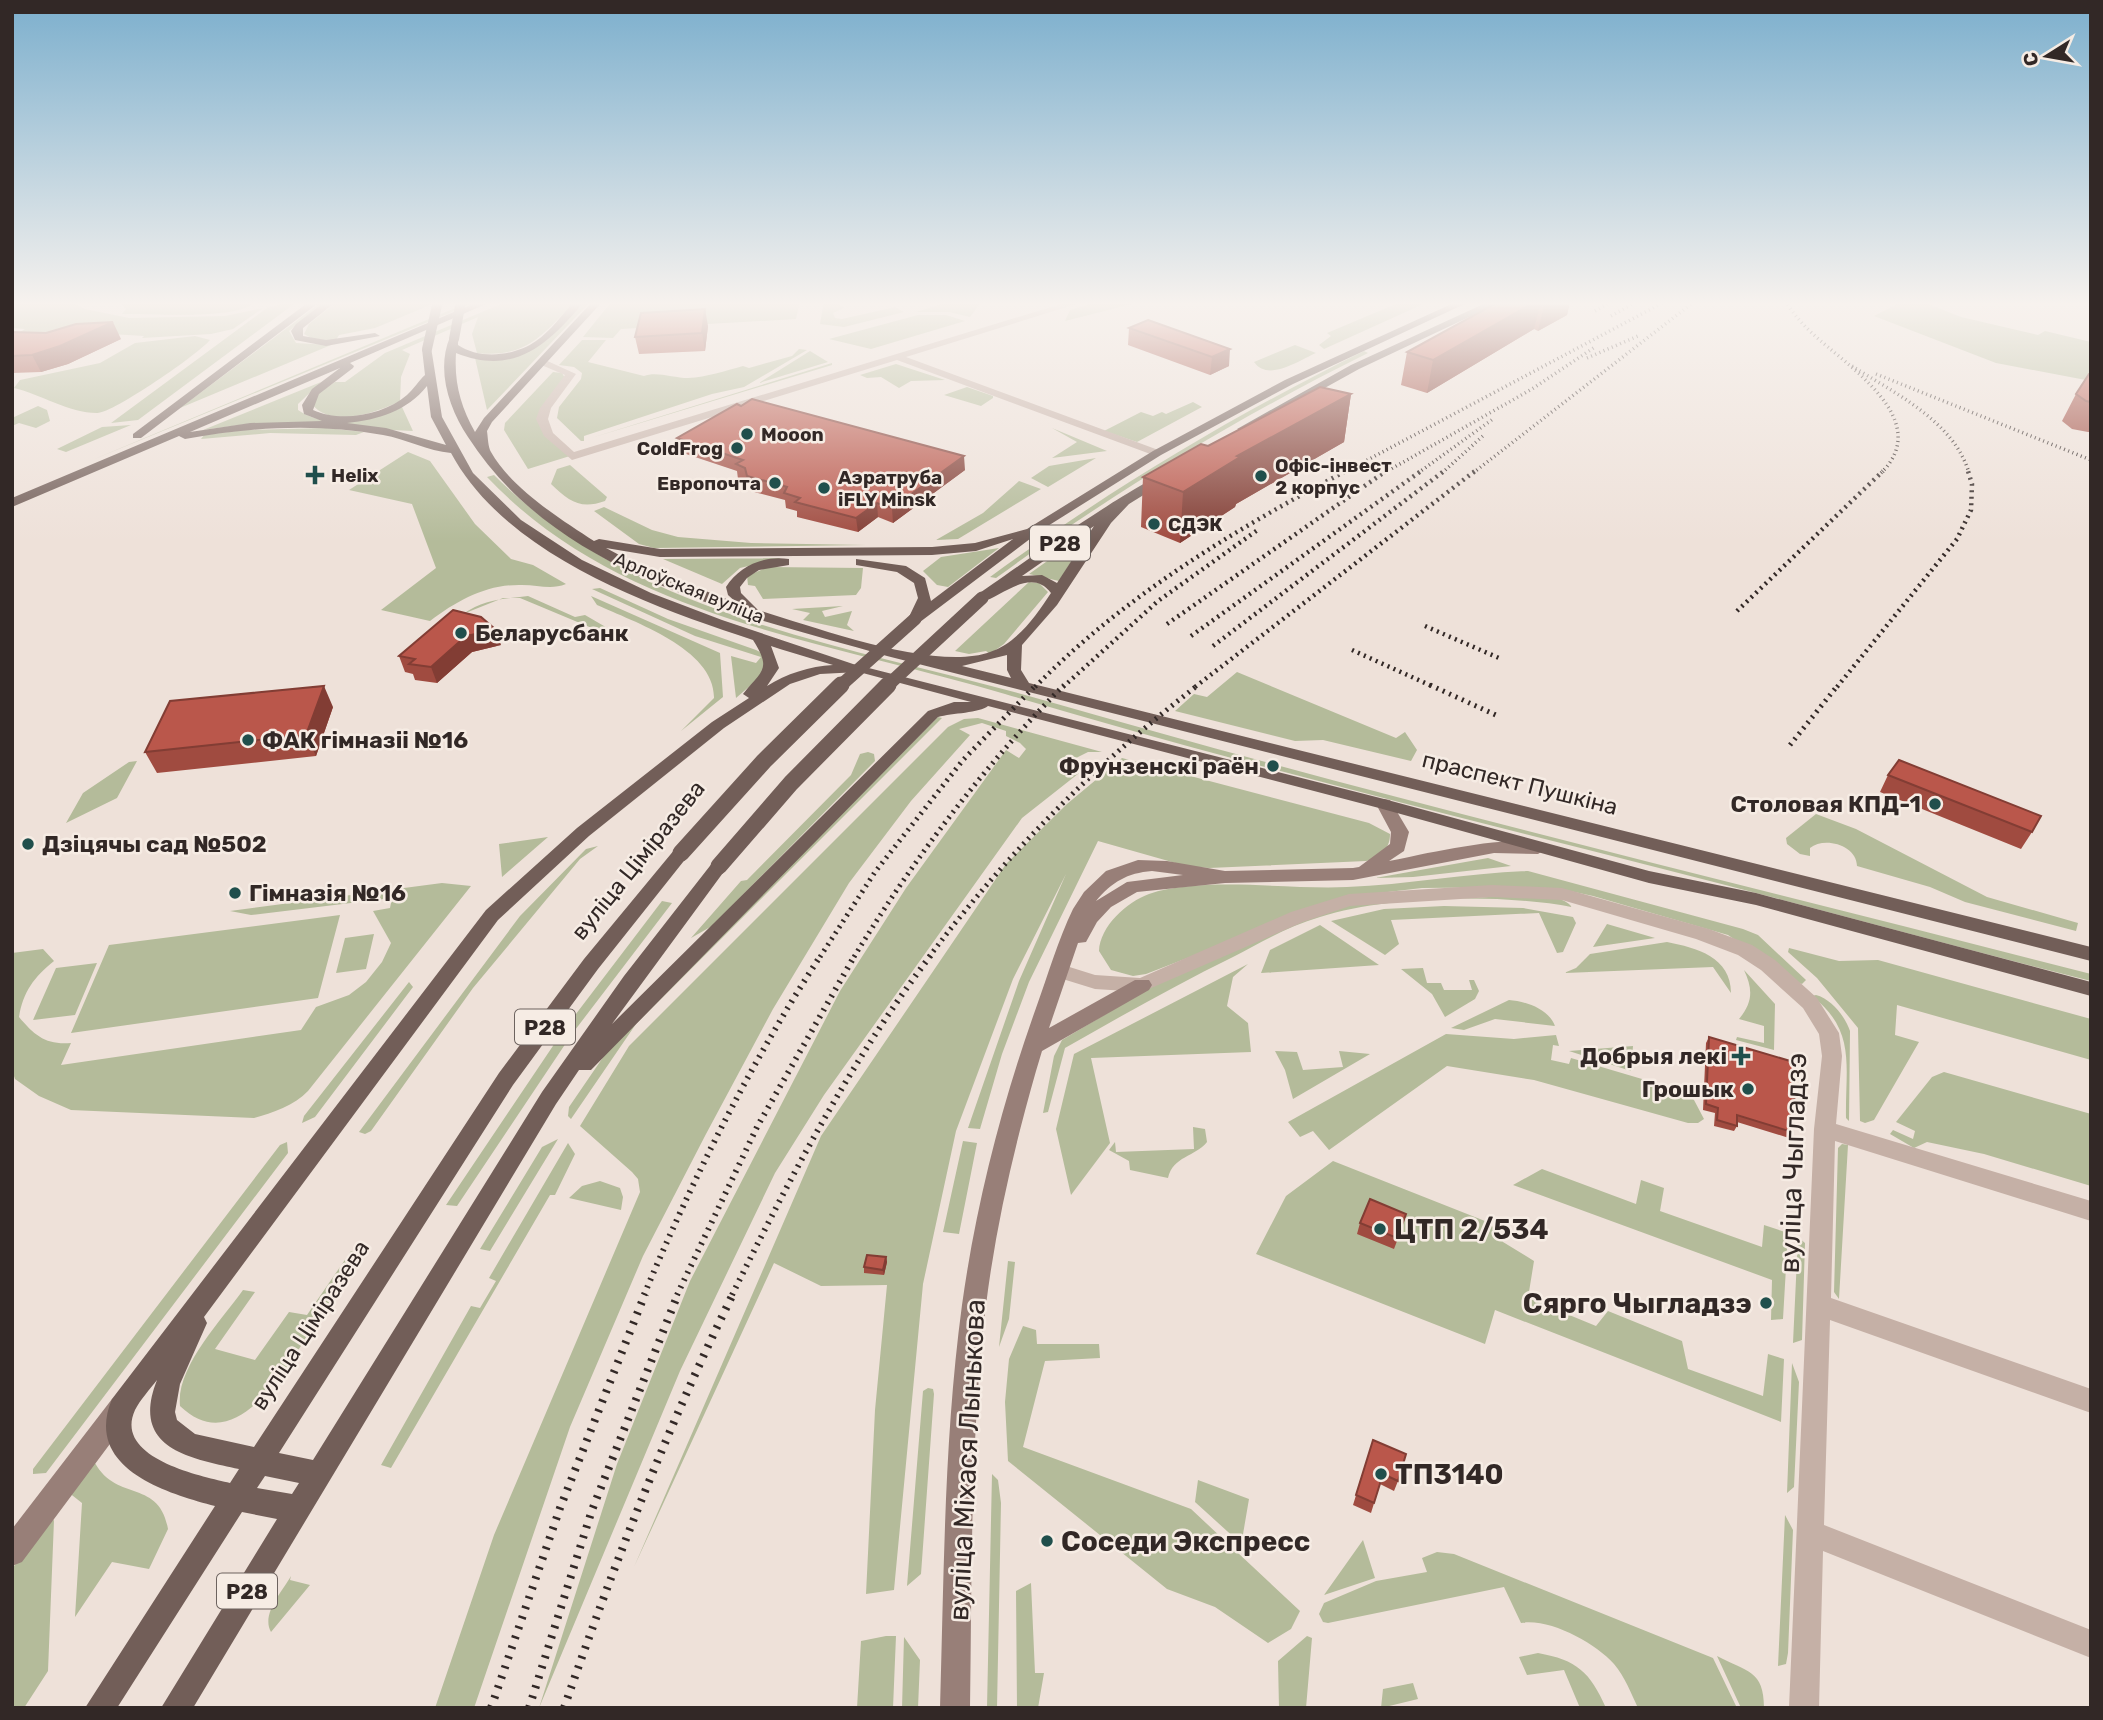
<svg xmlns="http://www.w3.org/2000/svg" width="2103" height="1720" font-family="Rubik,sans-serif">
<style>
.green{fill:#b4bb9a}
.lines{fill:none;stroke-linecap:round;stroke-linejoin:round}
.street{fill:#c5b0a6;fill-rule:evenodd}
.secondary{fill:#987f78;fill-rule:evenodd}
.primary{fill:#725e58;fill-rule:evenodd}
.rail-far4{stroke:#322826;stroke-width:3.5;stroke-dasharray:1 3.5;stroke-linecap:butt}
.rail-far3{stroke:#322826;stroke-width:4.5;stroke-dasharray:2 4.5;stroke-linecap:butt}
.rail-far2{stroke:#322826;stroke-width:5;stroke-dasharray:2 5;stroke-linecap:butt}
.rail-far1{stroke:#322826;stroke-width:6;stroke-dasharray:2 6;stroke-linecap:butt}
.rail{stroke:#322826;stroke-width:8;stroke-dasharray:2.5 8;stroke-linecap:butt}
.primary-bridge-far2{stroke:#725e58;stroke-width:10}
.primary-bridge-far1{stroke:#725e58;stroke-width:13}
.primary-bridge{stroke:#725e58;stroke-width:17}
.wall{fill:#a04b40}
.shaded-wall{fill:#823d34}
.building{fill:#ba574b;stroke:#823d34;stroke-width:2}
.poi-dot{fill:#204f4c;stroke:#f6ece4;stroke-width:2.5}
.labels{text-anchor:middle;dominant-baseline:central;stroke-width:5;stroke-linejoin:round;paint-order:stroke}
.far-poi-label{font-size:19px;font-weight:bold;fill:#322826;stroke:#f6ece4;text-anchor:start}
.far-street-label{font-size:19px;fill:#322826;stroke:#f6ece4}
.shield{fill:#f6ece4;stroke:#6d635f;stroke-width:2}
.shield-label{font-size:21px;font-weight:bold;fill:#322826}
.poi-label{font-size:23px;font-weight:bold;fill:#322826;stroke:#f6ece4;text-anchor:start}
.street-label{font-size:23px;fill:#322826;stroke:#f6ece4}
.near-street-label{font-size:28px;fill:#322826;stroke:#f6ece4}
.near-poi-label{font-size:28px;font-weight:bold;fill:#322826;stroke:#f6ece4;text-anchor:start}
</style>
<rect width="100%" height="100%" fill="#eee1d9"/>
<path class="green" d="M12,301h58l15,8 44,9 96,-2 38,-8 -30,21 -22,5 -69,4 2,-2 -82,-5 -50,6 13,-8 -13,-1z
M118,301h139c-19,20 -106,12 -135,13l4,-5z
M291,301h7l-160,119 -27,3 156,-115z
M323,301h3l-37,30 7,12 35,2 -151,63z
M338,301h85v3l17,-3 -65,27 -36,7 -3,5h-21l-11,-6 5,-10z
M472,301h7l-387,159z
M508,301h67c-30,32 -49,58 -98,52l-5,-19 6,-17 -76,33 8,4 -9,23 -1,24c-21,11 -70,28 -88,3l7,-11 16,-11h10l40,-29z
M586,301h5l-104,109 -12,-52c67,-4 65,-10 111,-57z
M612,301l23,1 165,-1 -4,18 -175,10 -8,9 -30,-1z
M824,301h11l9,7 -11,5 2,5 7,1 53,-12 9,5 -60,15 -24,-3z
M951,301h31l-12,16 -21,-5h-33z
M1100,301h44l-79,20 5,-11z
M1403,301h27l-106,48 -5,-4 12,-9 -4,-3z
M1903,301h18l40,16 77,18 7,-4 46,11v39l-95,-18 -122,-47z
M918,315h28l19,6 -94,28 -42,-10z
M195,336l15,4c-10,13 -98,74 -113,73 -28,0 -57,-19 -83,-25l6,-8 80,-17 35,-20z
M582,340h24l-18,22 56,14c12,-5 30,2 44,2 19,-1 37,-7 55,-12l6,2 43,-12 7,-7 8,1 -63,37 -32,7 -128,42v5h-3l-24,-23 2,-11 22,-28 1,-6 -8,-6 -15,-2z
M1295,345l21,8c-18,8 -48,29 -62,9z
M810,351l18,11 -69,21z
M1364,351l4,2c-131,65 -254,139 -372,225l-6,-1c119,-87 242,-161 374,-226z
M832,363v2l-241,73z
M896,364l49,16 -34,1 -12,7 -18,-11 -14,1 -7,-3z
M553,372l9,1 3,5 -22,44 27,34 -42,13 -24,-39 1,-7z
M321,382l-23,22v6c28,20 74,9 104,-3l11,24 -159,-8 -51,7z
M967,387l26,9v2l-12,8 -37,-11z
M1193,402l9,5 -65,35 -33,-11 37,-19 12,4 9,-4 4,2z
M38,406l9,4 3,11 -14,7 -17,-5 -7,3v-8z
M131,425l-65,27 -9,-3 45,-22z
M326,428l38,4 -8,3 -86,-2 -69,6 3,-4 41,-5z
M1052,428l55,23 -55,7 25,-16z
M408,452l22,9 45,63 36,35 22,6 33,19c-15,6 -27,1 -44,1 -35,-1 -64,15 -92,36l-49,-11 55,-42 -24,-64 -63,-14z
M1096,458l-48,29 -17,-9 18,-12z
M570,465l37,32 -2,4c-25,9 -36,0 -54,-17l6,-15z
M494,475c145,145 361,171 549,225 347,100 698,184 1048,274v7c-143,-36 -285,-76 -428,-112 -220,-56 -440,-110 -658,-175 -177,-53 -384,-75 -518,-217z
M1019,481l22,8 -83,50 -22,1 47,-27z
M604,507l48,23 26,7 73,6 115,2 -212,3 -15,-4 -45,-33z
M1091,530l-32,51 -30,-7z
M999,548l-51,39 -11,-2 -14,-14 18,-14z
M782,558l-42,10 -18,16 -59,-25z
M768,567l95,1 -2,20 -5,7 -93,4 -8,-13 -7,-1 -1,-9z
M1029,582l10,1 9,9 -44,52 -14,10 -4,-3 -17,3 -14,-3z
M600,588l68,31 88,31 6,3 4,19 -30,26 -5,-42 25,7 5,-6 -66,-21 -103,-47z
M528,596l47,21 10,-2 31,18 -5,3 -91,-38h-17l-40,16c22,-15 41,-15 65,-18z
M591,596l129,57 3,44 -42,34 33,-33c1,-49 -80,-76 -117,-93z
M843,606l-21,5 3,6 27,-6 -5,14 7,6 -51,-11 7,-7 -18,-4z
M1237,672l159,66 9,-6 12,18 -6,11 -88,-21 -28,1 -120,-30 19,-17 13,3z
M938,717l4,1 -306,306 -65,95 -3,-3 1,-9 39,-57z
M978,718l124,34h-14l-14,7 14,7 -66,52 -198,277 -49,78 -95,198 -141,337 78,-244 73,-183 150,-290 66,-103 100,-138 13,8 7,-9 -6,-6 -14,-7v-5l-24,-8 -23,6 11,6 -59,66 -62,82 -76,126 -67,125 -63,122 -73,171 -96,281h-39l59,-173 146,-343 -2,-13 -6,-7 -52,-46 49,-80 319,-319 16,-8z
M868,752l6,2 1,7 -163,165 -21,12 50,-57 6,-1 104,-105 9,-21z
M1122,758l247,65 21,11c0,15 -10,25 -24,27l-157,7 -23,-2 -88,-25 -69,141 -27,72 -22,75 -12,-1 51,-147 47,-107 -53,105 -57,152 -33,153 -29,306 -28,4 9,-184 12,-125 -66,1 -47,-23 -140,304 187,-431 185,-272 61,-60z
M137,761l-20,37 -51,25 17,-30 46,-31z
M1816,814l40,15 131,68 91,26 -2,8 -111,-29 -35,-15 -73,-21c0,-21 -33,-30 -47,-18v8l-10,-2 -13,-10 -1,-6z
M548,837l-46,40 -3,-33z
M598,846l-18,13 -107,129 -102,143 -6,3 -6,-2 161,-216 66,-67z
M1488,858l23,8 -98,11 -38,1z
M1528,871l215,58 15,6 48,45 -4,4 -5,-2 -69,-47 -135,-39 -28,-6 -48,-3 -95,1 -77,9 -199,77 -13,2 -22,-6 -12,-19c1,-25 28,-49 50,-57 55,-18 140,-4 198,-7 60,-2 120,-14 181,-16z
M442,883l29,3 -163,205c-13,14 -36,22 -54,27l-183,-8 -32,-14 -24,-17 -3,-9v-117l31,-4 11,12c-20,16 -31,31 -35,56 16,19 27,28 52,26l-10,22 240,-35 15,-23 33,-12 17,-13 16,-20 9,-19 -18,-32 17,-3 2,-10 -141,17 -21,-4z
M1511,896c19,1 49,-4 61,11 -71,-13 -183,-12 -252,10 -31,9 -59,25 -87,40 -57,28 -112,59 -168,91l-17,64 -5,1 11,-57 8,-16 113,-67 119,-52 61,-18z
M662,901l10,2 -100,131 -115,172 -11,-1 117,-174z
M1444,906l79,2 50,9 3,6 -13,29 -6,1 -18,-40 -148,7 8,24 -14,11 -54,-34 53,-12z
M340,915l-22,83 -247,35 38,-88z
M1607,924l48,14 -62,9z
M1320,925l59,40 -118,8 9,-23z
M374,934l-8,35 -30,4 9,-35z
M1667,942c30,6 64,15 64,51l-18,-26 -149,6 12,-5 14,-14z
M1789,948l50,13 39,-1 213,59v41l-194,-55 -2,30 24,7 -45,78 -9,3 -5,-2 -2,-93 -41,-50 -29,-26z
M97,963l-22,52 -42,5 23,-52z
M1248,964l-15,13 -6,29 21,17 3,29 -160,6 19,85 -39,52 -15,-66 18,-75z
M1423,968l4,15h14l3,7h28l-3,-10h5l5,11 -4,8 -30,18 -13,-23 -31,-25z
M1744,970l31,34 -1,46 -38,-10 1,-3 27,6v-17l-25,-7c14,-17 14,-30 5,-49z
M409,982l4,5 -98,130 -13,6 2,-7z
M1816,995c15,4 29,21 34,36l-1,90 -3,-3c-1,-51 11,-87 -34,-122z
M1509,1000c16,1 40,9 46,26l-60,-7 -31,11 -13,-2z
M1446,1034l68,5 42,-4 3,11 -6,-1 -2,15 18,4 2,-6 115,34 8,8 10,19 -6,4h-10l-154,-43 -87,-14 -118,84 -16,-19 -13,6 -12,-15z
M1633,1046l-2,25 -62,-20z
M1275,1051l22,1 6,18 40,-3 -4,-16 31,3 -77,45 -8,-29z
M1944,1072l147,42v72l-107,-32 -57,-12 -13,6 -24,-14 3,-4 20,9 2,-8 -19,-9 36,-45z
M1193,1127l12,2 2,13c-12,15 -34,14 -39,36l-38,-8 -1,-9 -20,-11 6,-8 1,10 78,-3z
M558,1139l-68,112 -10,-2 62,-102z
M963,1141l14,2 -18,91 -16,-2z
M287,1142l1,11 -242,320 -13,1v-5l247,-324z
M568,1143l7,11 -20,41h-5l-159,273 -10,-3 90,-159 9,2 16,-27 -7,-3z
M1842,1144l6,1 -9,154 -5,-7 4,-144z
M1333,1161l157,62 13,19 31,19 -6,37 68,28 12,-15 74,30 6,28 75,27 5,-42 16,5 -3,63 -286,-112 -10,34 -229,-90 30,-58z
M1542,1169l94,35 5,-24 23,8 -4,23 102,36 2,-22 24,8 -5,86 -12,1 1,-40 -259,-95z
M600,1181l20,7 3,9 -2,13 -52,-12 13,-12z
M1798,1237l7,6 -3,97 -9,3z
M351,1251l11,1c-18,27 -35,55 -53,82 -26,38 -74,125 -129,72 -4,-39 41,-85 63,-116l12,2 -40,57 40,11 34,-48 18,3z
M1008,1261l7,1 -6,57 -10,28z
M1023,1326l13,4 1,14h62l1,14 -55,3 -22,86 168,62 109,102 -9,18 -23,14 -53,-36 -48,-18 -159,-128 -3,-59 4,-43z
M1792,1363l7,19 -5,105 -7,6z
M928,1388l5,1 1,5 -13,180 -14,12 16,-195z
M93,1459c21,45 66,18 75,70l-19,40 -37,-7 -37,55 7,-114 -14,-11z
M992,1474l6,6 3,23 -4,205h-10z
M1198,1480l51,19 -7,41 -4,1 -43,-39z
M1785,1515l8,15 -5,123 -2,11 -8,2z
M54,1520l-6,151 -24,37h-12v-139l32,-45z
M1363,1540l12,38 -51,17z
M1437,1552l17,2 259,104 24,50h-99c-7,-15 -13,-31 -24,-44 -19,-21 -64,-46 -93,-41l-17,-36 -176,36 -5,-1 -4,-8 5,-11 52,-22 51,-9 -5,-14z
M291,1576l-1,4 20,5 -39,47c-10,-18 11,-40 20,-56z
M1031,1583l4,90h9l-6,35h-21l-1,-117z
M886,1636h10l-3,72h-36l4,-67z
M1307,1636l5,2 -6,70h-27l-1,-47z
M904,1637l16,23 -2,48h-16z
M1538,1653c39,7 52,19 68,55h-26l-16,-38 -37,5 -8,-18z
M1717,1656c30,16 47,14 47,52h-23z
M1413,1683l5,16 -37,9 2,-19z"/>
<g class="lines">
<path class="street" d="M1071,301h15l-180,56 255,94v4h-8l-256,-95 -325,100 -28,-24 -8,-17 4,-11 25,-33 -26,-11 -1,-2 5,-3 33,15 -25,34 -3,11 5,14 21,19z
M1492,885l70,3 147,41 43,16 23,15 42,38 22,35 3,23 -6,68 255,77v20l-256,-80 -4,157 260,91v24l-261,-93 -6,205 267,105v28l-268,-107 -4,157h-30l25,-579 8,-73 -3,-22 -16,-26 -42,-38 -23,-15 -42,-16 -134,-39 -70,-3 -142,9 -47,16 -161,70 -47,-3 -42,-13 -3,-5 3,-5 7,-2 35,11 45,3 151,-66 58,-18z"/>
<path class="secondary" d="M1384,799l6,1 19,32 -5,19 -15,10c26,-5 142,-33 158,-13l-9,6 -44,-1 -141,27 -128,3 -88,9 -26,15 -14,15 -11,20 -8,1 -29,85 86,-48h14l3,5 -3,5 -107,61 -6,20c-22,77 -40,154 -50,234 -16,133 -14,269 -16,403h-30c4,-134 4,-270 22,-403 14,-101 40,-202 74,-297 12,-33 22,-68 37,-99l11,-17 22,-21 32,-11 29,1 58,10 128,-3 6,-1 31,-23 1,-12 -15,-28zM1152,871l31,4 -56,7 -31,19c16,-19 31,-28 56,-30z
M121,1396l9,3 4,9 -4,9 -108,145 -10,4v-37l100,-130z"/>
<path class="primary" d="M310,301h11l-180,137h-8v-4z
M326,301h11l-34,27v8l23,4 49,-7 5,3 -54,10 -31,-6 -4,-9 5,-7z
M480,301h13l-143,62 4,3 -1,2 -34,26 -6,16c28,13 71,5 94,-15 7,-6 12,-15 18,-20l-3,-26 9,-2 11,70 31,56 48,47 61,40 69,33 71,27 131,44 531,135 265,72 107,22 335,89v14l-335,-91 -107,-22 -270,-75 -391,-102c-8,7 -36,7 -50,11l-347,353h-12l-23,34 -363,604h-32l116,-189 -35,-7 -125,196h-32l130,-202c-49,-13 -132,-38 -103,-107l374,-489 91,-82 135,-106 37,-24 -6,-4c19,-24 29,-24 10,-54 -104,-34 -247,-85 -302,-187 -23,-2 -45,-14 -68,-18 -66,-12 -132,-8 -198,4l-6,-3 -167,71v-9zM340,368l-28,21 -10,16 2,9 18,7 -72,2 -60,9zM427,386l4,31 15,28 -60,-17 -39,-5c31,-3 60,-12 80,-37zM771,646l9,3 53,16c-23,1 -47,9 -66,21l12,-18zM859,672l112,30h-17l-26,9 -316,313 116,-158 -3,-4h-12l-89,114 -82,116 -229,368 -34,-7 234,-368 85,-116 89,-112 3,-4 -3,-4h-12l-91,110 -85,114 -245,374 -59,-13 -18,-14 -2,-8 5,-28 27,-61 -3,-6 294,-397 91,-84 135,-108 66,-44 30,-10zM157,1380c-27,68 31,78 82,89l-9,14c-30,-7 -117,-25 -95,-73 5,-10 15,-21 22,-30zM265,1476l34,7 -7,11 -35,-6z
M575,301h10c-36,42 -69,76 -129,52 -2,30 5,54 19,79l9,-14 109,-117h10l-111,121 -5,9c1,7 1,16 4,21 20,36 69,67 103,89l5,-2 61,10 272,-2 43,-4 52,-14 126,-78 132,-71 173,-79h13l-178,83 -132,71 -118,74 -123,93h-10l-2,-3 10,-21 -4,-15 -17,-11 -41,-7v-6l50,7 19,12 6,23 82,-62 -37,12 -44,4 -272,2 -54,-9 34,18 97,37 -9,-8 -2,-8c13,-21 38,-32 63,-28v6l-30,5 -12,8 -7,9 1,6 17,17c57,17 178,62 232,42 27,-9 46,-36 61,-59 -20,-26 -48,3 -69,9l-7,-4 2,-3c26,-18 171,-122 189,-120v6l-37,23 -18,19 -54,82 -35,40 -1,25 8,13 1062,264v14l-1204,-305c-149,-43 -329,-79 -419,-219 -19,-29 -32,-67 -18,-100h8v8c22,15 57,11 78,-4 15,-10 26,-27 39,-40zM1094,526l-37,57 -15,-8 -20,1zM1007,655v15l4,8 -49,-12z
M1490,301h13l-144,68 -112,62 -10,-2 114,-64z"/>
<path class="rail-far4" d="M1785,301c8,12 17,23 28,33 34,32 122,86 68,139
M1595,311l18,-10
M1611,316l27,-15
M1587,358l51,-22
M1852,366c42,27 102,55 117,107
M1876,374l215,86
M1343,473l323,-172
M1384,473l148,-84 63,-42
M1418,473l75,-54
M1442,473l42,-38
M1473,473l222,-172"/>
<path class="rail-far3" d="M1737,611l146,-140
M1167,624l219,-153
M1425,626l74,32
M1191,636l230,-165
M1213,646l231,-175
M1352,650l82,37
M1035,687c89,-91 199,-157 311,-216
M1063,687l95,-86 101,-72
M1195,687l280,-216
M1837,687l120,-148 14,-29 1,-26 -4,-13"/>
<path class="rail-far2" d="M1430,685l68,31
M1790,745l48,-60
M820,957l55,-85 88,-112 73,-75
M854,957c60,-99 129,-190 210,-272
M929,957c77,-103 167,-193 269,-272"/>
<path class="rail-far1" d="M644,1295c49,-117 107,-233 177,-340
M677,1295l80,-168 98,-172
M732,1295c58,-117 119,-235 199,-340"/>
<path class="rail" d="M491,1708l69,-200 85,-214
M529,1708l63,-198 86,-216
M564,1708c49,-141 103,-280 169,-414"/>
<path class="primary-bridge-far2" d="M454,339l7,-38
M427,349l11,-48"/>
<path class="primary-bridge-far1" d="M839,687l76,-68
M886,687l96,-89"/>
<path class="primary-bridge" d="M681,853l83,-92 77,-76
M719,866l72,-83 97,-98"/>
</g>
<path class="wall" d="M1500,301h70l-3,14 -29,16 -4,-2 -107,64 -26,-8 6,-33z
M1148,320l81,46 -19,9 -82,-30 1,-17z
M708,326l-3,25 -66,3 -4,-17z
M12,332l109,7 -53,25 -27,8 -29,1z
M2091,374v58h-3l-16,-3 -10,-8 14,-27z
M1351,394l-7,48 -108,62 -1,3 -55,36 -39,-16 2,-50 65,-31z
M677,438l288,32 -72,53 -15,-6 -20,15 -61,-15v-6l-11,-3 -1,-8 -35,-9 -2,-9 -10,-3 -1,-8 -57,-19z
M501,645l-29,7 -35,31 -22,-3 -2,-6 -8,-2 -6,-16z
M333,707l-17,49 -159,17 -12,-21z
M1888,775l144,57 -11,17 -141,-57z
M1709,1037l83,95 -3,6 -52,-16v4l-3,5 -20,-5 1,-13 -12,-3 3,-67z
M1360,1223l43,2 -9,24 -37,-15z
M886,1257l1,5 -3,13 -20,-2v-6z
M1373,1440l25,41 -4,10 -14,-7 -9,29 -18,-8z"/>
<path class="shaded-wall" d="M1537,301h4l-7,28 -107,64 6,-33z
M1545,301h25l-3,14 -29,16z
M705,309l3,17 -3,25 -3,-18z
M113,322l8,17 -53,25 -27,8 -9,-17z
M1230,349l-1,17 -19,9 2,-18z
M1351,394l-7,48 -108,62 -1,3 -55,36 3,-51 54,-36z
M964,456l1,14 -72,53 -1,-15z
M877,503l1,14 -20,15 -2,-14z
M496,630l5,15 -29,7 -35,31 -6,-16 35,-31z
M324,686l9,21 -17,49 -10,-21z
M886,1257l1,5 -3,13 -1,-5z"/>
<path class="building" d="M1500,301h37l-104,59 -26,-8z
M705,309l-3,24 -67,4 6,-24z
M1148,320l82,29 -18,8 -83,-29z
M113,322l-53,24 -28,9 -20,1v-24l34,1 30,-9z
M2089,374h2v28l-5,-1 -10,-7z
M1320,387l31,7 -114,62 3,1 -57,35 -40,-15 58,-33 7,2z
M752,399l212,57 -72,52 -15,-5 -21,15 -61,-16 5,-4 -16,-5 3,-6 -40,-11 -2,-8 -9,-4 7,-4 -66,-22 60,-34 4,2z
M453,610l28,7 15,13 -30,6 -35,31 -22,-3 6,-5 -16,-3z
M324,686l-18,49 -161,17 25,-51z
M1899,760l142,56 -9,16 -144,-57z
M1709,1037l88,26 -5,69 -55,-17v11l-20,-6 1,-12 -12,-4z
M1370,1199l36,15 -9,24 -37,-15z
M867,1255l19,2 -3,13 -19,-3z
M1373,1440l33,14 -8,27 -15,-7 -9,29 -18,-8z"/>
<linearGradient id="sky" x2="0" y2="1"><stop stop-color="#7cafcd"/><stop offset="0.56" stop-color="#f7f2ee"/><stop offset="1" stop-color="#f7f2ee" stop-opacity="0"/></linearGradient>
<rect width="2103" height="542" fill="url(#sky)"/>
<g class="poi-dot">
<circle cx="747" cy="434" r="7"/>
<circle cx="737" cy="448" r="7"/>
<path d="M311.5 464.5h7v7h7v7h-7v7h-7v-7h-7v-7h7z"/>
<circle cx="1261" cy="476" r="7"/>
<circle cx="775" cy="483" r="7"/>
<circle cx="824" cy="488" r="7"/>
<circle cx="1154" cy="524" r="7"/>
<circle cx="461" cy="633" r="7"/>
<circle cx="248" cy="740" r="7"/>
<circle cx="1273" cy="766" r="7"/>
<circle cx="1935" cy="804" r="7"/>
<circle cx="28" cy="844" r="7"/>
<circle cx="235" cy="893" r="7"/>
<path d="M1737.5 1045.5h7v7h7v7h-7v7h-7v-7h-7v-7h7z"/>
<circle cx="1748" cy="1089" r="7"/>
<circle cx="1380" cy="1229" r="7"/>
<circle cx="1766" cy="1303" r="7"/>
<circle cx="1381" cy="1474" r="7"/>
<circle cx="1047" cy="1541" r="7"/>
</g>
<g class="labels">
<g class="far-poi-label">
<text x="761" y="434">Mooon</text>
<text x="723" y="448" text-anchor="end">ColdFrog</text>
<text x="1275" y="465">Офіс-інвест<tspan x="1275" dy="22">2 корпус</tspan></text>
<text x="331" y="475">Helix</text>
<text x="838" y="477">Аэратруба<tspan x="838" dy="22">iFLY Minsk</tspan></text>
<text x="761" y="483" text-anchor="end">Европочта</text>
<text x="1168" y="524">СДЭК</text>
</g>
<g class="far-street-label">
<text transform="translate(689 588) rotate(22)">Арлоўская вуліца</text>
</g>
<g class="shield">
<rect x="1030" y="525.5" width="60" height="35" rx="5"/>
<rect x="515" y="1009.5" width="60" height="35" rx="5"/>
<rect x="217" y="1573.5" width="60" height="35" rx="5"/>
</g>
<g class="shield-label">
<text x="1060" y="543">Р28</text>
<text x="545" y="1027">Р28</text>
<text x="247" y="1591">Р28</text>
</g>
<g class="poi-label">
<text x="475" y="633">Беларусбанк</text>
<text x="262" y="740">ФАК гімназіі №16</text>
<text x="1259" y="766" text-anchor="end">Фрунзенскі раён</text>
<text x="1921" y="804" text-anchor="end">Столовая КПД-1</text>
<text x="42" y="844">Дзіцячы сад №502</text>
<text x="249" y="893">Гімназія №16</text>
<text x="1727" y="1056" text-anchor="end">Добрыя лекі</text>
<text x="1734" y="1089" text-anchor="end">Грошык</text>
</g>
<g class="street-label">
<text transform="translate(1520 783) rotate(14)">праспект Пушкіна</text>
<text transform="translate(638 860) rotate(-51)">вуліца Ціміразева</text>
<text transform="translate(310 1325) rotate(-57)">вуліца Ціміразева</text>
</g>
<g class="near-street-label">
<text transform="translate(1793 1163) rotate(-88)">вуліца Чыгладзэ</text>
<text transform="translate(967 1460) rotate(-87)">вуліца Міхася Лынькова</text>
</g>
<g class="near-poi-label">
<text x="1394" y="1229">ЦТП 2/534</text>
<text x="1752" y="1303" text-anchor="end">Сярго Чыгладзэ</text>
<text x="1395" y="1474">ТП3140</text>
<text x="1061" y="1541">Соседи Экспресс</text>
</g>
</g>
<rect width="2103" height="1720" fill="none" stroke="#322826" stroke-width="28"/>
<g transform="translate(2047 56) rotate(259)" stroke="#f6ece4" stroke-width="5" paint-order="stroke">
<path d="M0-5L12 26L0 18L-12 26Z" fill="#322826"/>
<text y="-10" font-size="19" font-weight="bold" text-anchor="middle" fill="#322826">С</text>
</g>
</svg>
